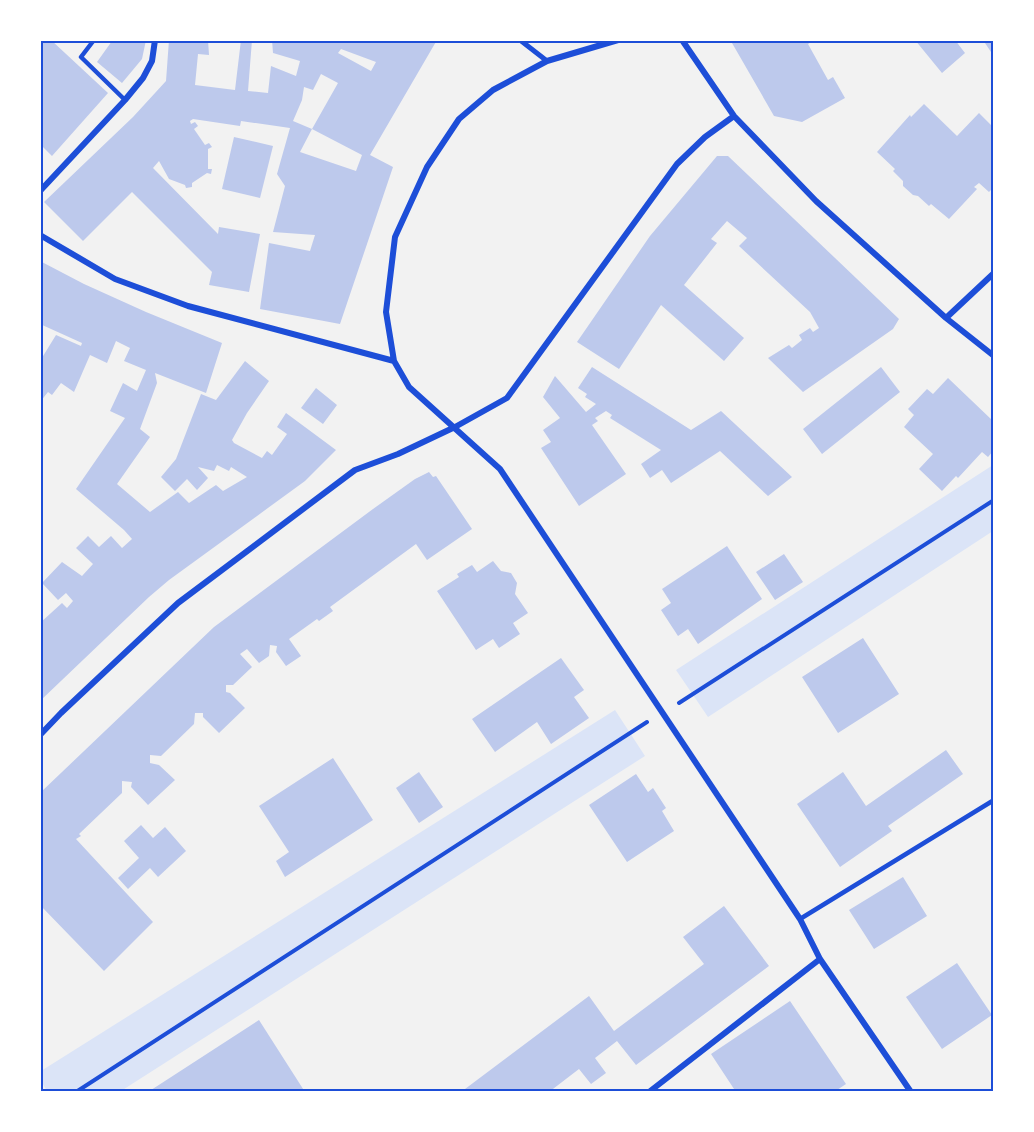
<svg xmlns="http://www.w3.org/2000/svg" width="1034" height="1132" font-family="'Public Sans',sans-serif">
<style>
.green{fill:#dbe4f7}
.building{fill:#bdc9ec;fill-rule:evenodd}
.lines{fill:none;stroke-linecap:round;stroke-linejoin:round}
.path{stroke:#1d4ed8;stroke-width:4}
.service{stroke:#1d4ed8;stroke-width:4.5}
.pedestrian{stroke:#1d4ed8;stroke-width:5}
.minor{stroke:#1d4ed8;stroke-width:6}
.neatline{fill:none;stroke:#1d4ed8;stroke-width:2}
</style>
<rect width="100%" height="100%" fill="#f2f2f2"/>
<path class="green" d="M993,465v66l-285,186 -32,-47z
M615,710l30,46 -524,335h-74l-6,-10v-10z"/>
<path class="building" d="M40,40h11l57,53 -56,63 -12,-12z
M115,40h31l-4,19 -20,24 -25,-21 15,-21 2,1z
M169,40h39l1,15 -11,-1 -3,31 40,5 6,-50h11l-4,51 20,2 3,-27 25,10 4,-15 -27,-8 -1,-13h165l-67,115 23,12 -53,157 -80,-15 9,-66 41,8 5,-16 -42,-3 12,-46 -8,-12 13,-46 -49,-7 -1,5 -47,-7 -3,2 1,3 4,-2 3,4 -4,3 11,16 4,-2 3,4 -4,2v20h4l-1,5 -4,-1 -15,10v4l-6,1 -1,-3 -16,-6 -10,-18 -6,7 65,66 1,-7 41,7 -11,58 -40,-7 3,-13 -80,-80 -49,49 -39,-39 89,-85 33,-36zM341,49l35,13 -5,9 -33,-18zM321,74l17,9 -26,46 -19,-8 9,-21 2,-13 9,3zM312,129l50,26 -6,16 -56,-19z
M733,40h81l-6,4 20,36 5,-3 12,21 -43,24 -28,-6 -42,-73z
M915,40h40l10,13 -23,20z
M983,40h10v15z
M924,104l33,32 22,-23 14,14v61l-4,4 -10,-9 -5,4 3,2 -28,30 -18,-15 -2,2 -11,-10 -5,-1 -10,-9v-5l-10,-10 2,-2 -18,-17 33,-37 1,2z
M234,137l39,9 -13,52 -38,-9z
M717,156h11l171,163 -6,10 -90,63 -35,-34 21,-13 3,3 10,-8 -3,-5 11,-7 3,4 6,-4 -9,-16 -71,-66 8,-8 -20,-17 -16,18 6,4 -33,42 60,53 -20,23 -63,-56 -42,64 -42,-27 73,-106z
M40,261l44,23 62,28 76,31 -16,50 -51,-20 2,10 -17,46 10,8 -33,47 33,28 28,-20 11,11 27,-18 7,6 24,-14 -16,-10 -2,4 -12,-6 -3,6 -16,-4 10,11 -11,12 -10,-11 -12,12 -14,-14 15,-18 25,-65 15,6 29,-39 24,20 -22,32 -15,27 2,3 28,15 5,-7 5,4 15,-21 -10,-7 9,-14 50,37 -31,31 -136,99 -20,17 -109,104v-78l22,-20 5,5 6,-7 -7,-8 -8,7 -16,-17 20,-21 20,14 11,-12 -17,-16 12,-12 11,11 12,-11 11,12 10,-9 -8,-9 -48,-41 49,-71 -15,-7 13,-28 14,8 9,-21 -22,-9 6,-13 -14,-7 -9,22 -17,-8 -16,37 -13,-9 -9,12 -4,-3 -8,10v-41l16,-26 25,11 1,-3 -42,-19z
M592,367l99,63 30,-19 71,66 -24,19 -48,-45 -49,32 -9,-13 -12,8 -9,-14 20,-14 -51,-32 2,-3 -6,-4 -11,7 3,3 -6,4 34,49 -47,32 -38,-58 10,-6 -8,-12 17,-12 -17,-21 12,-21 31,36 10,-8 -11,-7 2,-3 -9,-6z
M881,367l19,25 -78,62 -19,-25z
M948,378l45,43v30l-5,6 -6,-5 -24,26 -2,-2 -14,15 -23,-22 14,-15 -29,-27 10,-12 -6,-6 19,-20 6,5z
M316,388l21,17 -14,19 -22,-16z
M429,472l4,5 3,-1 36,53 -45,31 -11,-16 -86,63 3,4 -14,10 -2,-2 -28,20 12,17 -15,10 -10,-14 1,-6 -7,-1 -1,11 -10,7 -12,-14 -7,5 12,13 -19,18h-7v7l4,1 15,15 -26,25 -16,-16v-4h-8l-1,11 -33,32 -11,-1v8l9,2 16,15 -27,25 -17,-18 1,-5 -10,-1v12l-43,41 2,2 -5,3 77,83 -49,49 -64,-66v-112l174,-166 159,-118 42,-30z
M727,546l35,53 -64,45 -10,-15 -10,7 -17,-26 10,-7 -9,-14z
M784,554l19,28 -28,18 -19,-28z
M493,561l8,10 10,2 6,10 -2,11 13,19 -15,10 7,11 -21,14 -6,-9 -17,11 -39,-59 22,-14 -2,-3 15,-9 5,7z
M863,638l36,56 -61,39 -36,-56z
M561,658l23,32 -10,7 15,21 -38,26 -14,-22 -42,30 -23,-33z
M946,750l17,24 -75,52 4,5 -52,36 -43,-63 46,-32 23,34z
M333,758l40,62 -88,57 -9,-16 13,-9 -30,-46z
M419,772l24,35 -24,16 -23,-35z
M636,774l12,18 5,-4 13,20 -4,3 12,20 -47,31 -38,-57z
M141,825l12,13 12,-11 21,24 -28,26 -8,-9 -22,21 -10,-11 21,-20 -15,-17z
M903,877l24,39 -53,33 -25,-39z
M724,906l45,60 -133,99 -19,-24 -22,17 11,15 -15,11 -12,-15 -30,23h-88l128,-96 25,35 90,-67 -21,-27z
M957,963l35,52 -50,34 -36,-52z
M790,1001l56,83 -12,8h-98l-25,-38z
M259,1020l46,72h-157z"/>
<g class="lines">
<path class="path" d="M679,703l315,-203
M76,1092l571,-370"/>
<path class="service" d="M94,40l-13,17 44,43
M800,919l194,-119"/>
<path class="pedestrian" d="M520,40l27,21"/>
<path class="minor" d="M618,40l-71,21 -54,29 -34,29 -32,48 -32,70 -9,75 8,49 15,26 91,82 300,450 20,40 91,133
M682,40l52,76 82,85 130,117 48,38
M40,191l85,-91 18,-22 9,-17 3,-21
M40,235l75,44 73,27 206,55
M946,318l48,-45
M40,735l21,-22 117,-110 177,-133 43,-16 57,-27 52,-29 170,-234 28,-27 29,-21
M649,1092l171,-133"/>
</g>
<rect width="1034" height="1132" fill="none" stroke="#ffffff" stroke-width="84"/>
<rect x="42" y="42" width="950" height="1048" class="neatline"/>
</svg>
